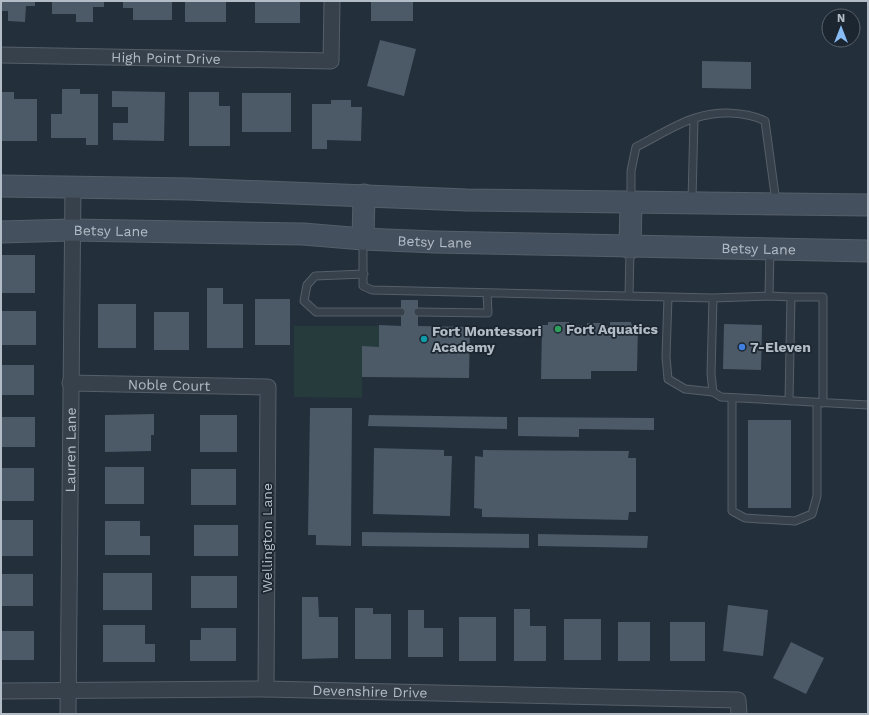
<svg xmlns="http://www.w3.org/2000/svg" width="869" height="715" font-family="'Work Sans',sans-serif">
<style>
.green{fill:#253b3c}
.building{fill:#4c5a67}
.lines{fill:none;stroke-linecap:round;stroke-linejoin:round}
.lane-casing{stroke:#555f69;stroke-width:9}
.street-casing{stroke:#555f69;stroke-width:17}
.secondary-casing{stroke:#555f69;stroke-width:23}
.lane{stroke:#37414b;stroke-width:7}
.street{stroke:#37414b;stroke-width:15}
.secondary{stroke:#45505e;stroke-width:21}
.leisure-dot{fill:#2e9e5b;stroke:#1c2630;stroke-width:1.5}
.culture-dot{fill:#0f9aa8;stroke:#1c2630;stroke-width:1.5}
.shop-dot{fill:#3f7fe0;stroke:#1c2630;stroke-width:1.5}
.labels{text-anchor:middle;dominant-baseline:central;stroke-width:3.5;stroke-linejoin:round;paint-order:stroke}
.street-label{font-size:14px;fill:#b2bcc7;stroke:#1c2630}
.poi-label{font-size:14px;font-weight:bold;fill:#b2bcc7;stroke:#1c2630;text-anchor:start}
</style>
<rect width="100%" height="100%" fill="#232f3b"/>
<path class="green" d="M294,326h85v21h-17v51l-68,-1z"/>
<path class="building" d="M1,1h34v5h-9l-1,16 -17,-1v-10h-7z
M52,1h52v6h-11v15h-17v-8h-24z
M123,1h49v19h-39v-12h-10z
M185,1h41v21h-41z
M255,1h45v22h-45z
M371,1h42v20h-42z
M380,40l36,9 -12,47 -37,-10z
M702,61l49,1v27l-49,-1z
M62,89h18v5h18v51h-12v-7h-35v-24h11z
M112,91l53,1 -1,49 -51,-1v-17h15v-16h-16z
M1,92h13v7h23v42h-36z
M189,92h30v14h11v40h-41z
M242,93h49v39h-49z
M331,100h20v7h11l-1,34 -34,-1v9h-15v-45h19z
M1,255h34v38h-34z
M207,288h16v16h20v44h-36z
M255,299h35v46h-35z
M401,300h17v26l52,1 -1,51 -107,-1v-31l17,1v-22l22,1z
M98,304h38v44h-38z
M1,311h35v34h-35z
M154,312h35v38h-35z
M548,322h21v3l18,1v-3h15l1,3h7v-4h21l1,4h6l-1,45h-46v8h-50l1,-54h6z
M724,324l38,1 -1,45 -38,-1z
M1,365h33v30h-33z
M310,408h42l-1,138 -35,-1v-10h-8z
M154,414v21h-3v16l-46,1v-37z
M200,415h37v37h-37z
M369,415l138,2v12l-139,-3z
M1,417h34v30h-34z
M518,417l136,1v12l-75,-1v8l-61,-1z
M748,420h43v88h-43z
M374,448l70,2v6h8l-2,60 -77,-2z
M483,450l146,1 -1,7h8v54h-7l-1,8 -146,-3v-8l-8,-1 1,-52 8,1z
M105,467h39v37h-39z
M1,468h33v33h-33z
M191,469h45v36h-45z
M1,520h32v36h-32z
M105,521h35v15h10v19h-45z
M194,525h44v31h-44z
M362,532l167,2v14l-167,-2z
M538,534l110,2 -1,12 -109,-2z
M103,573h49v37h-49z
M1,574h32v32h-32z
M191,576h46v32h-46z
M302,597h16l1,20h19v41l-36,1z
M728,605l40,5 -5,46 -40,-5z
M355,608h18v6h18v45h-36z
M514,609h16v17h16v35h-32z
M408,610h16v18h19v29h-35z
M459,617h37v44h-37z
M564,619h37v41h-37z
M618,622h32v39h-32z
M670,622h35v39h-35z
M103,625h42v19h10v18h-52z
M201,628h35v33h-46v-21h11z
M1,631h33v29h-33z
M791,642l33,16 -18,36 -33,-16z"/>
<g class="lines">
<defs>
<path id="lane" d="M692,200l2,-81
M631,201v-30l5,-24c18,-9 40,-23 59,-29 22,-7 50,-7 70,3l11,81
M363,241v45l9,4 341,8
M770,250l-1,46 -56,2 -2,76 2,18 8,5 147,8
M364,274l-49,2 -8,9 -3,16 12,11h85
M629,296l1,-46
M769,296l22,1 -2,104
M668,297l-2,60 2,22 17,10 28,3
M791,297h32v106
M418,312l70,1 -1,-20
M732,398v113l13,7 50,3 17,-7 5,-18v-93"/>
<g id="street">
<path id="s1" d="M1,55l330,6 1,-60"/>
<path id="s2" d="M70,383l198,4 -2,302"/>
<path id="s3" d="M1,691l265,-2 472,11 1,14"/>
<path id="s4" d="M68,714l5,-528"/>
</g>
<g id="secondary">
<path d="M1,186l187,3 279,11 401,5"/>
<path id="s5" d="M1,232l71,-2 231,4 60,5 72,3 433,9"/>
<path d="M363,239l1,-44"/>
<path d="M630,248l1,-46"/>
</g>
</defs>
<use href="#lane" class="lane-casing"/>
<use href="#street" class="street-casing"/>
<use href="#secondary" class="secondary-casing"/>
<use href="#lane" class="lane"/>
<use href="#street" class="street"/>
<use href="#secondary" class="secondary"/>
</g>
<circle class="leisure-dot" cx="558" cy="329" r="4"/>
<circle class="culture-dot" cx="424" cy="339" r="4"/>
<circle class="shop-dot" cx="742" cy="347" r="4"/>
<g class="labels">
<g class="street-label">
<text stroke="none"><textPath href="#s1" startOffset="165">High Point Drive</textPath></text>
<text stroke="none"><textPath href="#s5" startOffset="110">Betsy Lane</textPath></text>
<text stroke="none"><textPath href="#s5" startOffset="434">Betsy Lane</textPath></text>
<text stroke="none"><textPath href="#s5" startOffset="758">Betsy Lane</textPath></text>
<text stroke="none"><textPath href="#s2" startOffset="99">Noble Court</textPath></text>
<text stroke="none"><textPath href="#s4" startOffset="264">Lauren Lane</textPath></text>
<text transform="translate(267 538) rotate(-90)">Wellington Lane</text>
<text stroke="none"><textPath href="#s3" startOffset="369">Devenshire Drive</textPath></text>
</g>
<g class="poi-label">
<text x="566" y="329">Fort Aquatics</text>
<text x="432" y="331">Fort Montessori<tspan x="432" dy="16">Academy</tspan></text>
<text x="750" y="347">7-Eleven</text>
</g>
</g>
<rect width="869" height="715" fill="none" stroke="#b2bcc7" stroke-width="4"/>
<g transform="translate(841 28)"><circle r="19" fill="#1c2630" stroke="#58626c"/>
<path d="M0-3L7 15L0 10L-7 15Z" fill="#88bcf5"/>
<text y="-6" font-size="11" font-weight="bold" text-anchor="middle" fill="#b2bcc7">N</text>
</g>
</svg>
